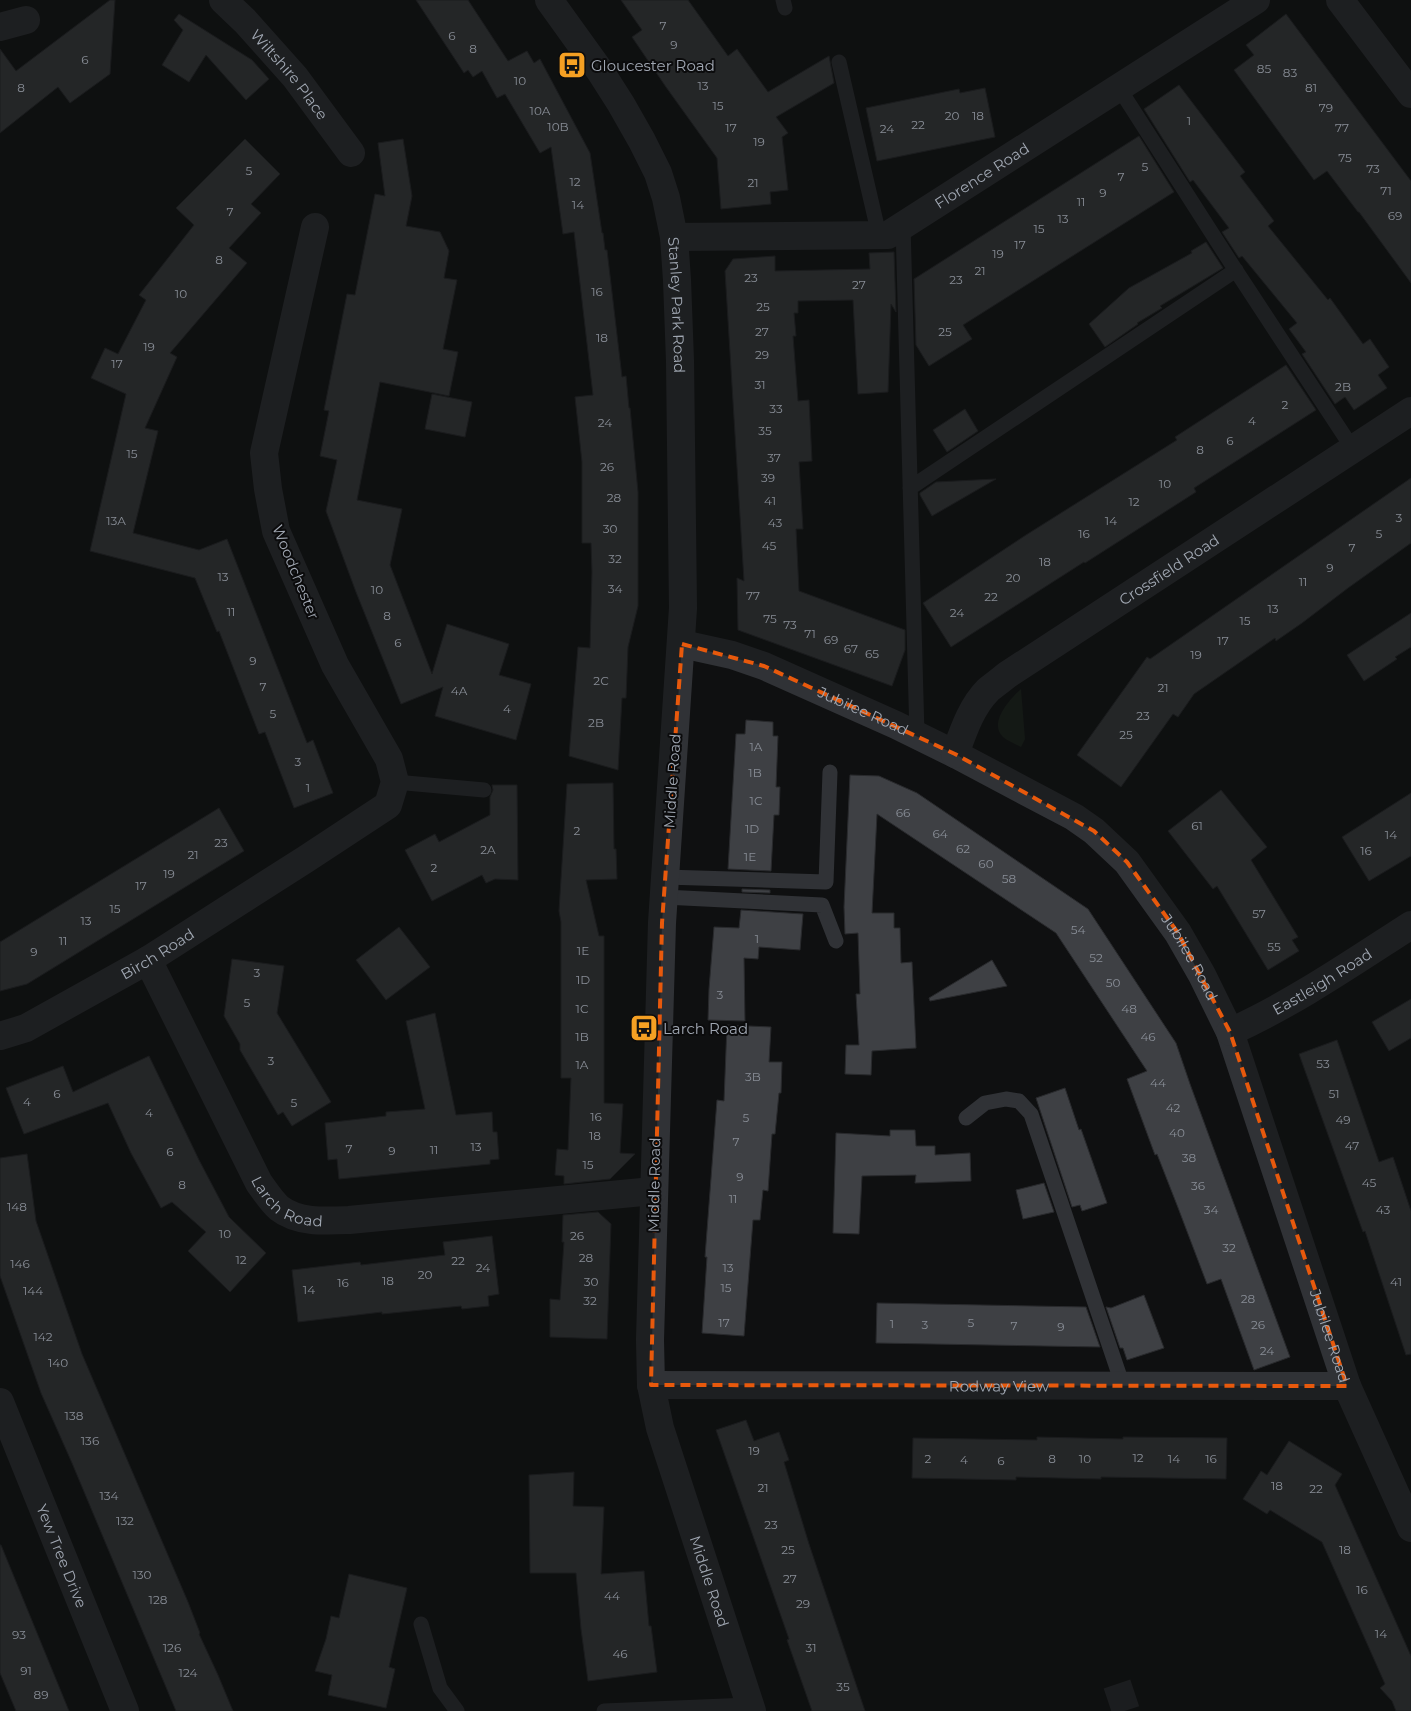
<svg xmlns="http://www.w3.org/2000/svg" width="1411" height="1711" font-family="Montserrat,sans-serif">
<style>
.green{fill:#1c241c}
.building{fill:#3e4044;stroke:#292a2d}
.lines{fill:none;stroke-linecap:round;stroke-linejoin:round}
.minor-tunnel{stroke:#2c2e31;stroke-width:28;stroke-dasharray:28 14;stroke-linecap:butt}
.service{stroke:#303236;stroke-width:15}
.minor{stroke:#303236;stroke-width:28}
.tertiary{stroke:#303236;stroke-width:28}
.marked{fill:none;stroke:#e8590c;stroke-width:4;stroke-dasharray:10 6;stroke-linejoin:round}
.labels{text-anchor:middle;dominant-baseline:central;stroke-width:4;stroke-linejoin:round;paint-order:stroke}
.number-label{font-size:12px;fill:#888d96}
.poi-label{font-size:15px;fill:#a0a7b2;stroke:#0b0b0c;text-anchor:start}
.street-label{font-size:15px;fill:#a0a7b2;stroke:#0b0b0c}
</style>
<rect width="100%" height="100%" fill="#0f1011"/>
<path class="green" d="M1021,689l4,50 -4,8c-6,-3 -13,-6 -18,-10 -15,-14 7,-38 18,-48z"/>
<path class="building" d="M110,0h5l-5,74 -40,29 -12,-16 -58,46v-84l16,22z
M416,0h52l40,61 19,-10 7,12 6,-4 50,94 12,80h1l2,17h2l15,127 4,-1 3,32h1l8,84v114l-10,41 -2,51h-4l-4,72 -49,-14 9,-109 12,1 2,-76 -1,-29h-9v-81l-7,-65 18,-2 -19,-163 -11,2 -12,-87 -11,6 -35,-59 -8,4 -15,-27 -9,6 -5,-7 -4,3z
M621,0h67l40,56 9,-7 31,43 61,-36 5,27 -58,34 12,16 -6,4 6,53 -18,2 1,12 -50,5 -4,-51 -51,-71 -34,-50 10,-7z
M179,14l73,46 17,19 -23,21 -40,-45 -17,27 -27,-17 21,-35 -9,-10z
M1286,14l125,167v102l-52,-71h-1l-31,-41 -13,9 -80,-110 20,-15 -8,-10z
M1179,85l66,87 -5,4 34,45 -6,5 60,74 2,-2 33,46 7,-5 19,28 -11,8 9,13 -33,22 -9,-13 -10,7 -33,-50 4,-2 -17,-23 8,-6 -55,-67 -3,2 -17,-26 7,-4 -36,-48 -3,2 -46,-73z
M985,88l10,49 -118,24 -11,-53 93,-19 1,4z
M1139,136l35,56 -211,133 9,14 -43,27 -13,-21 -2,-66z
M245,139l35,35 -29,30 10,9 -32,35 18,15 -77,90 7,4 -32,71 13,3 -25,102 66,17 28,-11 80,204 6,-3 20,53 -39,15 -29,-76 -6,2 -40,-103 -2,1 -22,-54 -105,-27 36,-157 -35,-16 14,-30 13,6 28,-54 -7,-5 55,-70 -18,-17z
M403,139l9,57 -6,30 34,6 9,19 -5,27 13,2 -14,69 15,3 -9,44 -69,-14 -23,118 45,9 -12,56 42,109 15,-50 62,20 -10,31 32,9 -15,56 -81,-24 8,-29 -42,17 -45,-112 -30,-81 11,-51 -17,-4 9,-45 -5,-1 23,-116 8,1 20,-101 10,2 -7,-53z
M1206,242l17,26 -63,38 2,2 -25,15 1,1 -33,23 -16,-23 40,-36 63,-35 -1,-2z
M894,252l2,60 -5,-8 -3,88 -30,2 -5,-94 -55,1v12h-4l2,23h-3l5,65 11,-1 3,61 -13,1 4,67h-7l3,62 106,39v20l-13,36 -154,-56 -1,-52 7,3 -19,-310 8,-12 42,-3v15l95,-2 -1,-16z
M1286,365l30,45 -122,78 2,4 -111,71 -1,-1 -133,85 -28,-44 103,-68 151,-95 -2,-3z
M432,394l40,8 -7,35 -40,-8z
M965,409l13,22 -31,21 -14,-22z
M1411,478v65l-63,45 -46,35 -26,18 -1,-3 -81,56 -16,23 -5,-3 -52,73 -44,-32 70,-98 3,2z
M996,479l-64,37 -12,-21v-2l16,-11z
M1411,613v34l-16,10 2,2 -33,22 -17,-26z
M746,720l27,2v14h5l-2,51h4l-1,28h-5l-3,56 -43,-2 8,-135h9z
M850,775l29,1 38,17 171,116 88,134 14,41 100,273 -36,13 -33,-91 -14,5 -30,-79 -20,-51 -2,1 -28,-76 20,-8 -91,-138 -179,-119 -5,99h22v15h6l1,35 11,-1 4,86 -44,3 -1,24 -26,-1 1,-29h13l-3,-51h4l-2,-61 -13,1 -1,-27z
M613,783l1,66h2l1,30 -31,1 13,56h5v167l19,1 -3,49 15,1 -25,25 -46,5v-8l-9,-1 2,-26 11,1 3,-72h-10v-156l-2,-11 8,-127z
M492,785h25l1,95 -23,-1 -9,4 -4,-8 -50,26 -27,-51 30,-16 4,8 51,-27v-18l3,-7z
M1221,790l46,57 -16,13 47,77 -6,3 7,11 -31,19 -51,-84 -4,3 -45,-58z
M1411,793v63l-42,25 -27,-44z
M219,808l25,43 -217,133 -27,7v-49z
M742,889l28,1v3l-28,-1z
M741,910l62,4 -3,36 -41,-3 -1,12 -14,-1 1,63 -37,-1 1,-31 5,-62 25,1z
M399,927l31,40 -44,33 -30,-40z
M232,959l52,7 -7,47 54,89 -39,24 -9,-14 -5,3 -38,-65v-6l-16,-28z
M992,960l15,26 -77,15 -1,-3z
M1411,999v39l-22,13 -17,-29z
M435,1013l21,102 36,-3 1,20h4l2,27 -9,1v4l-151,15 -2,-20 -9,1 -3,-37 61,-7v-4l39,-3 -19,-88z
M727,1025l44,2 -2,35h13l-1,31h-2l-4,41h-3l-4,57 -5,-1 -3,30h-7l-9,116 -42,-3 5,-76h-2l12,-157 7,1z
M1337,1040l42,122 14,-5 18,54v143l-5,1 -41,-124 -2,1 -64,-178z
M149,1056l50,104 30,57 37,36 -36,39 -42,-41 18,-19 -34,-30 -11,6 -30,-55 -23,-50 -84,31 -18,-46 57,-22 10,26z
M1065,1088l14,42 2,-1 26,74 -25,8 -2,-6 -8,2 -36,-109z
M890,1130h25l1,16h19v9l35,-2 1,28 -56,2 1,-8 -54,1 -3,58 -26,-1 3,-100 54,3z
M27,1154l9,67 46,133 106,248 12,31 -1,1 19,41 15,36h-57l-104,-248 -31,-70 -41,-117v-118z
M1044,1183l10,29 -31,7 -7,-29z
M598,1212l13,12 -4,115 -57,-2v-38l10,1 4,-58h-2l1,-27z
M492,1236l7,58 -11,2 1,10 -27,3 -1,-3 -79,8v-2l-84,10 -6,-52 68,-8 1,3 84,-10 -2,-13z
M1144,1295l20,53 -37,12 -4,-12h-3l-14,-41 5,1z
M877,1303l209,4 14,40 -224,-4z
M746,1420l8,21 25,-9 10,28 -5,2 25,82 56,167h-53l-25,-71 2,-1 -73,-209z
M1037,1437l86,2v-2l104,1 -1,41 -125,-2v2l-85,-2v3l-104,-2 1,-40 124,2z
M1289,1441l53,33 -7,11 76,171v55h-15l-4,-10 -12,-13 5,-4 -63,-142 -52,-32 -3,4 -24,-15 18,-28 6,4z
M574,1472l-1,34 31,1 -3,67 43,-3 5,55h2l6,46 -69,9 -7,-52 -5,-56h-46l-1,-98z
M0,1545h1l68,166h-53l-16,-38z
M349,1574l58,14 -18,79 6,2 -9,39 -58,-13 4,-20 -17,-4 11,-32 5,-23 8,2z"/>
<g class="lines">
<path class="minor-tunnel" d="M1117,1684l9,27"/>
<path class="service" d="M783,0l2,8
M839,62l40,173
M1119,88l112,175 122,186
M903,225l14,510
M910,488l326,-218
M395,782l89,8
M665,877l161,5 4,-110
M664,897l158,8 14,36
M966,1118l19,-15 21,-4 13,2 12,13 92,272
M421,1624l19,64 17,23
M604,1711l146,-6"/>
<g class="minor">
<path id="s1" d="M223,0l22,21 50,56 56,76"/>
<path id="s2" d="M549,0l51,71 21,33 21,37 16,32 8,25 8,39 3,43 3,81 3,247 -21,315 -12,417 1,45 9,43 92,283"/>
<path d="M0,27l26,-7"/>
<path id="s3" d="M674,237l214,-2 368,-235"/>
<path id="s4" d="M682,644l50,11 32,11 132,59 59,29 119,63 20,14 33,31 51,71 24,42 28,57 117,354 64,142"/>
<path id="s5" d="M955,754c8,-22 16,-47 33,-64 6,-5 13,-10 19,-15l404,-264"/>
<path id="s6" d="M148,960l111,223c6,8 12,18 20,25 19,15 47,13 70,12l304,-29"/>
<path id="s7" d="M1230,1032c64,-29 122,-69 181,-107"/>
<path id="s8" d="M0,1036l26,-8 122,-68 158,-101 82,-54 7,-23 -6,-23 -54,-94 -59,-134 -8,-42 -4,-36 51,-226"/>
<path id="s9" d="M651,1385l696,1"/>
<path id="s10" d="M0,1402l125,309"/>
</g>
<path class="tertiary" d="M1340,0l71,94"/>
</g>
<path d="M0 0H1411V1711H0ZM682,644l82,22 191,88 139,77 33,31 51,71 52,99 117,354 -696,-1 11,-462z" fill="#0f1011" fill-opacity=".55" fill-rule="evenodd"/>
<path class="marked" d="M682,644l82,22 191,88 139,77 33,31 51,71 52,99 117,354 -696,-1 11,-462z"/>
<defs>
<symbol id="bus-square" viewBox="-11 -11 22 22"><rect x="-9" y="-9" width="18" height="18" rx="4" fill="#f5a023" stroke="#0b0b0c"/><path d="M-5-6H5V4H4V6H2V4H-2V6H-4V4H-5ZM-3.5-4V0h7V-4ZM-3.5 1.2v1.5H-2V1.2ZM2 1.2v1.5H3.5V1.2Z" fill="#111"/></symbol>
</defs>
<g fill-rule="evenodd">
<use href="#bus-square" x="556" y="49" width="32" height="32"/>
<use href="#bus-square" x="628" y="1012" width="32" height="32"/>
</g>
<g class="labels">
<g class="number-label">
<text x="663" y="25">7</text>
<text x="452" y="35">6</text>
<text x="674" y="44">9</text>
<text x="473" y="48">8</text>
<text x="85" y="59">6</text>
<text x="1264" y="68">85</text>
<text x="1290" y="72">83</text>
<text x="520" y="80">10</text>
<text x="703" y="85">13</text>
<text x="21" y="87">8</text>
<text x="1311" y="87">81</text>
<text x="718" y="105">15</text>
<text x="1326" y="107">79</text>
<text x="540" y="110">10A</text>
<text x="952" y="115">20</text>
<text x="978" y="115">18</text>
<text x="1189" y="120">1</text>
<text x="918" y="124">22</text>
<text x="558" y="126">10B</text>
<text x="731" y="127">17</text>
<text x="1342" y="127">77</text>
<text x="887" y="128">24</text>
<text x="759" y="141">19</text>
<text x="1345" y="157">75</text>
<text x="1145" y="166">5</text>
<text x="1373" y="168">73</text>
<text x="249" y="170">5</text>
<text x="1121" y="176">7</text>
<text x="575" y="181">12</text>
<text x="753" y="182">21</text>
<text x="1386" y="190">71</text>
<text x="1103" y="192">9</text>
<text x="1081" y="201">11</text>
<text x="578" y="204">14</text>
<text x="230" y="211">7</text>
<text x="1395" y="215">69</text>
<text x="1063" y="218">13</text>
<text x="1039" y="228">15</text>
<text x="1020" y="244">17</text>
<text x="998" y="253">19</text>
<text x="219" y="259">8</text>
<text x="980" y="270">21</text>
<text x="751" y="277">23</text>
<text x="956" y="279">23</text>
<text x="859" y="284">27</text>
<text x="597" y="291">16</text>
<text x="181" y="293">10</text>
<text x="763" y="306">25</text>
<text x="762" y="331">27</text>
<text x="945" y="331">25</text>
<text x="602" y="337">18</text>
<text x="149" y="346">19</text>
<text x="762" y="354">29</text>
<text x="117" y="363">17</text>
<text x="760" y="384">31</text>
<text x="1343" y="386">2B</text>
<text x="1285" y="404">2</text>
<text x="776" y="408">33</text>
<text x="1252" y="420">4</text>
<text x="605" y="422">24</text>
<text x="765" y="430">35</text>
<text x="1230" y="440">6</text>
<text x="1200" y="449">8</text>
<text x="132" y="453">15</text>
<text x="774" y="457">37</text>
<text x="607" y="466">26</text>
<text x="768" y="477">39</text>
<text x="1165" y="483">10</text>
<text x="614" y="497">28</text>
<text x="770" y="500">41</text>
<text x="1134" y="501">12</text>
<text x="1399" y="517">3</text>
<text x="116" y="520">13A</text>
<text x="1111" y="520">14</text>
<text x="775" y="522">43</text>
<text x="610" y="528">30</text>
<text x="1084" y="533">16</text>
<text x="1379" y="533">5</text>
<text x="769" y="545">45</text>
<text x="1352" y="547">7</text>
<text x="615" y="558">32</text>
<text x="1045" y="561">18</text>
<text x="1330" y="567">9</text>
<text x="223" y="576">13</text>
<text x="1013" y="577">20</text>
<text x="1303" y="581">11</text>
<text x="615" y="588">34</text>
<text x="377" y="589">10</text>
<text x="753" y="595">77</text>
<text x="991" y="596">22</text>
<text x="1273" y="608">13</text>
<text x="231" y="611">11</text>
<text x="957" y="612">24</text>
<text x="387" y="615">8</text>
<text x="770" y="618">75</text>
<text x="1245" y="620">15</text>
<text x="790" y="624">73</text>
<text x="810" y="633">71</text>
<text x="831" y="639">69</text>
<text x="1223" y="640">17</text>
<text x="398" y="642">6</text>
<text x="851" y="648">67</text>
<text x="872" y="653">65</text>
<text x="1196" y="654">19</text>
<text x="253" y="660">9</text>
<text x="601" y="680">2C</text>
<text x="263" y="686">7</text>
<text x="1163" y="687">21</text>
<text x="459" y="690">4A</text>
<text x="507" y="708">4</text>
<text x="273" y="713">5</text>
<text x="1143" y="715">23</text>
<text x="596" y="722">2B</text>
<text x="1126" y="734">25</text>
<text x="756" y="746">1A</text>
<text x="298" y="761">3</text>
<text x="755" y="772">1B</text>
<text x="308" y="787">1</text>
<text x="756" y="800">1C</text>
<text x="903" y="812">66</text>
<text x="1197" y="825">61</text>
<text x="752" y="828">1D</text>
<text x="577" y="830">2</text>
<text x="940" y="833">64</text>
<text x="1391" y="834">14</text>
<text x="221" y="842">23</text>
<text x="963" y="848">62</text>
<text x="488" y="849">2A</text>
<text x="1366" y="850">16</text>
<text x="193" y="854">21</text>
<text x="750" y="856">1E</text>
<text x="986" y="863">60</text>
<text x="434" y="867">2</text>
<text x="169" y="873">19</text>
<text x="1009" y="878">58</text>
<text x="141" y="885">17</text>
<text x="115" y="908">15</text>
<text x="1259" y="913">57</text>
<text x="86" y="920">13</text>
<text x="1078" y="929">54</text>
<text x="757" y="938">1</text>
<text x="63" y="940">11</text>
<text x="1274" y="946">55</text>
<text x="583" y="950">1E</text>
<text x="34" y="951">9</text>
<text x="1096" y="957">52</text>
<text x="257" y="972">3</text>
<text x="583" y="979">1D</text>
<text x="1113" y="982">50</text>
<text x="720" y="994">3</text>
<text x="247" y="1002">5</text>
<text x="582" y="1008">1C</text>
<text x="1129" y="1008">48</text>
<text x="582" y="1036">1B</text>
<text x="1148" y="1036">46</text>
<text x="271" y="1060">3</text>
<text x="1323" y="1063">53</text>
<text x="582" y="1064">1A</text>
<text x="753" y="1076">3B</text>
<text x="1158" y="1082">44</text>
<text x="57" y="1093">6</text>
<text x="1334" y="1093">51</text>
<text x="27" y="1101">4</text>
<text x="294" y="1102">5</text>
<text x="1173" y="1107">42</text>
<text x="149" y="1112">4</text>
<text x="596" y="1116">16</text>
<text x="746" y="1117">5</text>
<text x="1343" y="1119">49</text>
<text x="1177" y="1132">40</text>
<text x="595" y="1135">18</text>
<text x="736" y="1141">7</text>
<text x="1352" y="1145">47</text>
<text x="476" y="1146">13</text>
<text x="349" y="1148">7</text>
<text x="434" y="1149">11</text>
<text x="392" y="1150">9</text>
<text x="170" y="1151">6</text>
<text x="1189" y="1157">38</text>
<text x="588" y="1164">15</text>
<text x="740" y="1176">9</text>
<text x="1369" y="1182">45</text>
<text x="182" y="1184">8</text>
<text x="1198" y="1185">36</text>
<text x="733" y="1198">11</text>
<text x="17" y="1206">148</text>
<text x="1211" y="1209">34</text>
<text x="1383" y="1209">43</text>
<text x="225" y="1233">10</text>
<text x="577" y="1235">26</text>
<text x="1229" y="1247">32</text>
<text x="586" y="1257">28</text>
<text x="241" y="1259">12</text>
<text x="458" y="1260">22</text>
<text x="20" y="1263">146</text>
<text x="483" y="1267">24</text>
<text x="728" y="1267">13</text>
<text x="425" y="1274">20</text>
<text x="388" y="1280">18</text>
<text x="591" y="1281">30</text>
<text x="1396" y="1281">41</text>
<text x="343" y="1282">16</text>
<text x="726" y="1287">15</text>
<text x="309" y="1289">14</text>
<text x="33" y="1290">144</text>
<text x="1248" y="1298">28</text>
<text x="590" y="1300">32</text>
<text x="724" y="1322">17</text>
<text x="971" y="1322">5</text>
<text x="892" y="1323">1</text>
<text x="925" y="1324">3</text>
<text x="1258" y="1324">26</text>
<text x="1014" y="1325">7</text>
<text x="1061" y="1326">9</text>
<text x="43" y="1336">142</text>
<text x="1267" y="1350">24</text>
<text x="58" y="1362">140</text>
<text x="74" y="1415">138</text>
<text x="90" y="1440">136</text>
<text x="754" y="1450">19</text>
<text x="1138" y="1457">12</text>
<text x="928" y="1458">2</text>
<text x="1052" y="1458">8</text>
<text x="1085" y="1458">10</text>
<text x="1174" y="1458">14</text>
<text x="1211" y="1458">16</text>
<text x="964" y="1459">4</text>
<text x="1001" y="1460">6</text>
<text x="1277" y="1485">18</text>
<text x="763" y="1487">21</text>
<text x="1316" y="1488">22</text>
<text x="109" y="1495">134</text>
<text x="125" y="1520">132</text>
<text x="771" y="1524">23</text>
<text x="788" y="1549">25</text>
<text x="1345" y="1549">18</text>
<text x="142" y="1574">130</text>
<text x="790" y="1578">27</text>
<text x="1362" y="1589">16</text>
<text x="612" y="1595">44</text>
<text x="158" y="1599">128</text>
<text x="803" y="1603">29</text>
<text x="1381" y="1633">14</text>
<text x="19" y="1634">93</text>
<text x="172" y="1647">126</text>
<text x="811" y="1647">31</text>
<text x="620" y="1653">46</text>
<text x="26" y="1670">91</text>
<text x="188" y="1672">124</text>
<text x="843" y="1686">35</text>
<text x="41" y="1694">89</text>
</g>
<g class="poi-label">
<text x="591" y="65">Gloucester Road</text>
<text x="663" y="1028">Larch Road</text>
</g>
<g class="street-label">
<text stroke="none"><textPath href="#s1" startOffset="100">Wiltshire Place</textPath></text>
<text stroke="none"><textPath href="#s3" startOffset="325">Florence Road</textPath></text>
<text stroke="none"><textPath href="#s2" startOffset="339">Stanley Park Road</textPath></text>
<text stroke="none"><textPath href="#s5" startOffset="290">Crossfield Road</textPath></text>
<text transform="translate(296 572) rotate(68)">Woodchester</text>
<text stroke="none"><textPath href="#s4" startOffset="194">Jubilee Road</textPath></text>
<text transform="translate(672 781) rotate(-86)">Middle Road</text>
<text stroke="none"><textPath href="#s8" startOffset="178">Birch Road</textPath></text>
<text stroke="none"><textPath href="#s4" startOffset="614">Jubilee Road</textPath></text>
<text stroke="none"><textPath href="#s7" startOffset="105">Eastleigh Road</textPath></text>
<text transform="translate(654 1185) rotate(-89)">Middle Road</text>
<text stroke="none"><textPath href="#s6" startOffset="285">Larch Road</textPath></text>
<text stroke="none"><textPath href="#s4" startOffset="1019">Jubilee Road</textPath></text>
<text stroke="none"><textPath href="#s9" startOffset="348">Rodway View</textPath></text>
<text stroke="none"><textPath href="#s10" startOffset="166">Yew Tree Drive</textPath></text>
<text stroke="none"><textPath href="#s2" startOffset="1625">Middle Road</textPath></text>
</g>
</g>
</svg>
